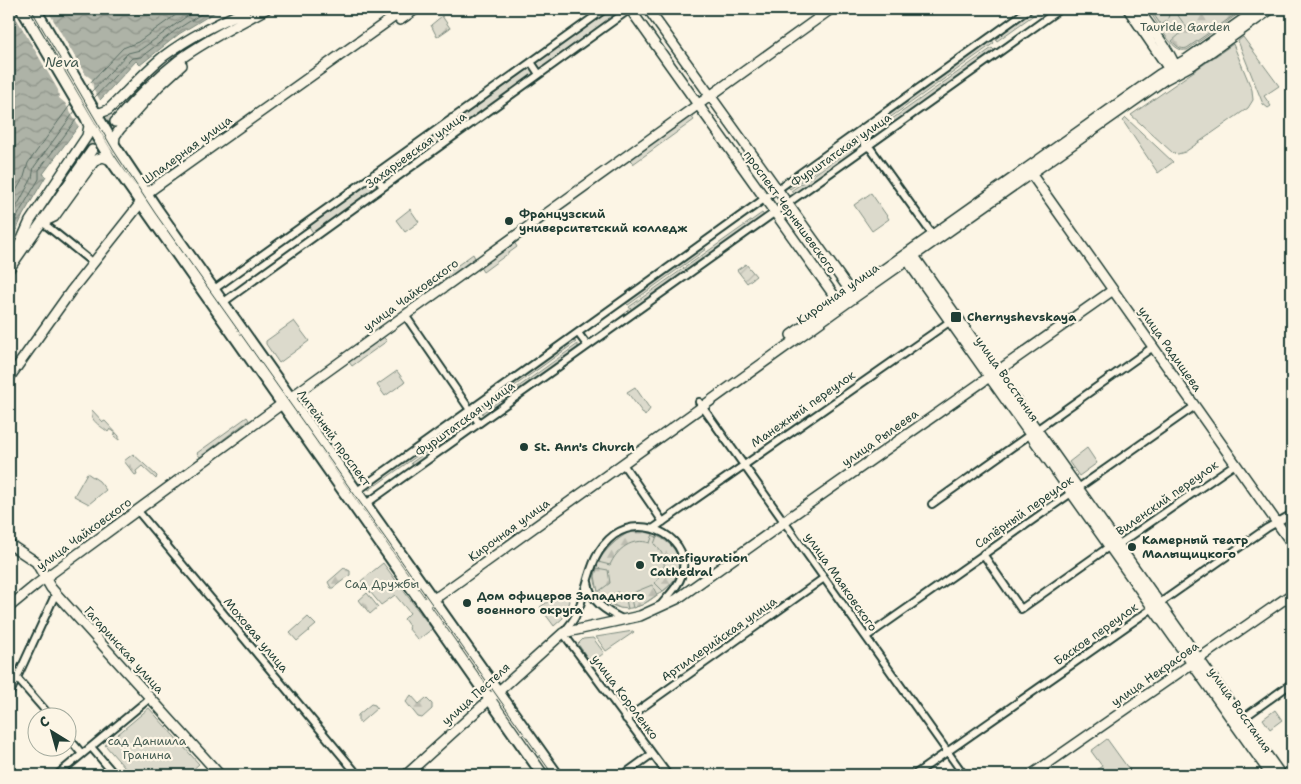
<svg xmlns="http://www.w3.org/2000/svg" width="1301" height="784" font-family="'Shantell Sans',sans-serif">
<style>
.green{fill:#dcdacc;stroke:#7e8c80}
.forest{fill:url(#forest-firs);stroke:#7e8c80}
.garden{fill:url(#garden-furrows);stroke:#7e8c80}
.water{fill:url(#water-waves);stroke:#758479}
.pier{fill:#fcf5e5}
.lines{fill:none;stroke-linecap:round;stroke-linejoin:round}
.shore{stroke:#586c62;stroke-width:1}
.secondary-tunnel{stroke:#d0d0c2;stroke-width:9;stroke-dasharray:9 4.5;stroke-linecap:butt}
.street-casing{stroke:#1f3d34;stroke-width:10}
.secondary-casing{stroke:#1f3d34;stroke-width:12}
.primary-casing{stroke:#1f3d34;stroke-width:14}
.street{stroke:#fcf5e5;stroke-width:6}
.secondary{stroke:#fcf5e5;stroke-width:9}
.primary{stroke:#fcf5e5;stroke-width:10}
.tram{stroke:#1f3d34;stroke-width:1}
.poi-dot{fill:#1f3d34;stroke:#fcf5e5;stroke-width:2}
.labels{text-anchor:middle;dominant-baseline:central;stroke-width:4.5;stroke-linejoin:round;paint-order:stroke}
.park-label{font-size:12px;fill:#455c52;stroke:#fcf5e5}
.street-label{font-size:12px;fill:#1f3d34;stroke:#fcf5e5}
.poi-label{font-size:12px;font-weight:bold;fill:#1f3d34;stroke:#fcf5e5;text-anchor:start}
.water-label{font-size:14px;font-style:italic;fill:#435a51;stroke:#fcf5e5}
</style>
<defs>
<pattern id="forest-firs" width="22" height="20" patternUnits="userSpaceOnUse" patternTransform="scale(1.25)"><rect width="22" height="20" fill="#dcdacc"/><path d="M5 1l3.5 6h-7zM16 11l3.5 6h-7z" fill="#bcbcb0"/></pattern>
<pattern id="garden-furrows" width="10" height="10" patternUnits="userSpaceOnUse" patternTransform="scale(1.25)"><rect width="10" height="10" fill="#dcdacc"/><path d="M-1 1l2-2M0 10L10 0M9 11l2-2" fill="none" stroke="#bcbcb0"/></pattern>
<pattern id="water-waves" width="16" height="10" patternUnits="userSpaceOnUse" patternTransform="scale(1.25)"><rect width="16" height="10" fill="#aeb3a7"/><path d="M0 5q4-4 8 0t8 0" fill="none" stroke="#8d9389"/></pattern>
</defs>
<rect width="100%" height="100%" fill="#fcf5e5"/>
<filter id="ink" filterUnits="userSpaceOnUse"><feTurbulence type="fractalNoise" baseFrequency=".02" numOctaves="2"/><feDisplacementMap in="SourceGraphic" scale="10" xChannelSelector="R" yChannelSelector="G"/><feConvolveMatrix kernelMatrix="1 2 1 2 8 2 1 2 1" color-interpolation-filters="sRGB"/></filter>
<g filter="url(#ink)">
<path class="green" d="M611,9h4l3,4 -304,221 -6,-9z
M1035,9h7l-45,32 -2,-3z
M1148,9h97l-58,41c-4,0 -4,1 -8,-1 -10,-4 -24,-30 -31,-40z
M1243,37l36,49 -15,10 7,10 -3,2 -5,-4 -25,-63z
M992,40l2,3 -124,89 -3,-4z
M1233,44l19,46 1,10 -5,8 -63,44 -7,2 -5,-1 -42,-38z
M992,48l3,3 -121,87 -3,-4z
M691,116l3,4 -61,44 -3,-5z
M1126,118l47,44 -15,11 -35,-52z
M849,141l3,4 -62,44 -3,-3z
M853,147l3,4 -62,44 -3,-4z
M871,193l18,26 -17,12 -18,-26z
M410,209l9,13 -14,10 -9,-12z
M762,213l2,3 -132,95 -3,-4z
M514,242l3,5 -34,25 -3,-5z
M703,246l3,3 -78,56 -3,-3z
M473,254l2,4 -52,37 -2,-3z
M294,321l15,20 -30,22 -13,-19v-3z
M383,337l4,4 -35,25 -3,-4z
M572,340l4,2 -95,68 -3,-3z
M578,344v5l-93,67 -3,-3z
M397,371l8,11 -20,14 -8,-11z
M635,387l15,22 -5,7 -18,-24z
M92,410l11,12 2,-1 14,15v4l-5,-4 2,-3 -6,-4 -2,3c-7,-6 -19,-11 -16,-22z
M465,416l3,4 -99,70 -2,-4z
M247,417l2,3 -49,37 -3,-4z
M469,422l3,3 -58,42 -3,-4z
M1087,448l10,15 -18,13 -10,-14z
M87,473l12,8 7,9 -17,14 -15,-8z
M630,532c23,-2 60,16 47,44 -5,11 -16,16 -24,22 -9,7 -21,12 -32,10 -8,-1 -14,-6 -19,-12 -20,-24 5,-53 28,-64z
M383,563l49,66 -14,11 -10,-12 1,-2 -5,-7 6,-6 -15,-18 -14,10 -20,-24z
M562,592l7,9 -6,17 -9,8 -14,-19z
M308,617l8,8 -19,16 -7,-8z
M633,631l1,1 -28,19 -10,-14z
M593,638l11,15 -13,10 -13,-19 5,-5z
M149,708l50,56 -10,9 2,2h-60l-26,-30z
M1275,710l7,10 -12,9 -7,-10z
M1107,739l26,36h-30l-5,-6 4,-3 -11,-15z"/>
<path class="forest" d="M1150,9h93l-56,39c-6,2 -11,-2 -15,-7l15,-13 -13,-18 -4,2 -3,9 -6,4z
M442,16l8,12 -13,9 -6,-12z
M133,454l24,22 -1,3 -14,-13 -6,5 1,3 -2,1 -11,-14z
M630,532h15l8,2 -3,9c-18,-6 -33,6 -40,22l-12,-3c8,-13 18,-23 32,-30z
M657,536c26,12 30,37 6,55l-8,-8c12,-13 13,-27 -1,-39z
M344,568l6,3v4l-17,13h-2l-3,-6z
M597,568l11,2 2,13 -12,9 -3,-16z
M652,585l5,10 -15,10 -9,3 -3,-14z
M617,592l8,3 3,14 -8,-1 -15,-7z
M367,593l11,14 -8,7 -11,-14z
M411,695l8,9 7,-6 6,6v5l-10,9 -4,-1 -12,-15z
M371,704l4,1 2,3 -17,15 -2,-3v-5z"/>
<path class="garden" d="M746,264l10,12 -9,7 -10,-13z"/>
<path class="water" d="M9,9h211l-41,25 -39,31 -4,-4 -47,51 -46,62 3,2 -23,39 -14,32z"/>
<path class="pier" d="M11,9h36l38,65 7,5 1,9 8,14 -22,25 -14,-24 -6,-5 -1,-8z"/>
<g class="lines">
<path class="shore" d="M87,86l36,-38 15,-6 46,-33
M91,92l37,-39 12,-3 57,-41
M94,98l38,-40 9,-1 35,-27 33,-21
M9,203l15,-26 4,-14 43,-59
M9,221l23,-43 2,-11 41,-56
M9,236l10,-23 20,-34v-9l39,-53"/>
<path class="secondary-tunnel" d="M89,146l23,-28"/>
<defs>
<path id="street" d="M531,62l8,12
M452,118l9,12
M857,133l9,13 5,3 61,85
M374,174l9,13
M42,222l51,41
M213,290l392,-281
M221,304l409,-295
M405,315l74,108
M578,333l9,12
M699,402l265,373
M623,464l40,58
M357,491l672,-482
M932,504l221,-157
M363,506l697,-497
M137,510l221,265
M654,528l298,-208
M983,554l38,55 89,-63 8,-1 117,-81
M588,582c3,21 18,29 36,38
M661,605c7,-9 17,-18 20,-28 14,-38 -37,-64 -67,-42 -27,20 -25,55 -39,82 -3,6 -8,11 -12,16l105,142
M866,637l329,-231
M9,669l41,47
M9,695l47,-102
M626,719l198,-141
M1238,722l54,-39
M68,737l14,17
M91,747l24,28
M57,775l93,-77
M623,775l29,-21
M914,775l353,-247 25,-14
M1284,775l8,-5"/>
<path id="secondary" d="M630,9l208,292
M648,9l203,283
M1128,9l41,60 5,2
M1138,9c9,14 36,46 38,61
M400,20l16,-11
M95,112l5,1 8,-3c19,-18 36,-38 56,-54 25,-19 53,-32 81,-45
M115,122c19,-22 41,-44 64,-62 27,-20 58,-35 87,-51
M114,145l1,-9 5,-7 39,-43 23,-21
M1027,168l265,376
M43,222l11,-5 41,-57 8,-3 8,3
M18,248l12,-27 57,-85 2,-10 -2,-5
M909,253l5,3 367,519
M907,255l1,5 5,9 358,506
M9,269l83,-119
M791,335l369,-261 27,-15 71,-50
M9,378l62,-87 80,-101 254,-181
M9,544l27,18 15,26 169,187
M427,602l13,-7 408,-293 316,-222 28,-15 79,-56
M9,607l28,-23 253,-186 541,-389
M406,775l157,-142 77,-17 37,-17 101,-72 12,-10 323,-227
M1031,775l261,-181"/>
<path id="primary" d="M22,9l89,151 432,615
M35,9l79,136 44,66 399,564"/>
</defs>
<use href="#street" class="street-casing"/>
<use href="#secondary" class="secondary-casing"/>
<use href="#primary" class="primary-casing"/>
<use href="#street" class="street"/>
<use href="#secondary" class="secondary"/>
<use href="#primary" class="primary"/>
<path class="tram" d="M31,9l83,142 41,62 398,562"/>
</g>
</g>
<g class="poi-dot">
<circle cx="509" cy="221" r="5"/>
<rect x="950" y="311" width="12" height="12" rx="2.5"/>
<circle cx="524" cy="447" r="5"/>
<circle cx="1132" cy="547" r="5"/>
<circle cx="640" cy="565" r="5"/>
<circle cx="467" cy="603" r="5"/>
</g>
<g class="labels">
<g class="park-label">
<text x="1185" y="27">Tauride Garden</text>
<text x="382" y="584">Сад Дружбы</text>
<text x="147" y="741">сад Даниила<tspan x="147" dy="14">Гранина</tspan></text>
</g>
<g class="street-label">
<text transform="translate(187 150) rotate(-36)">Шпалерная улица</text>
<text transform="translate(416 150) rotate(-36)">Захарьевская улица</text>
<text transform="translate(841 150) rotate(-35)">Фурштатская улица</text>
<text transform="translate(790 212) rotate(54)">проспект Чернышевского</text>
<text transform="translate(838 294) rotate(-35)">Кирочная улица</text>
<text transform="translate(411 295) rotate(-36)">улица Чайковского</text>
<text transform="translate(1170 349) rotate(55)">улица Радищева</text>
<text transform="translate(1007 379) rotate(55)">улица Восстания</text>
<text transform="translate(803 409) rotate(-35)">Манежный переулок</text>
<text transform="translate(465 419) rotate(-36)">Фурштатская улица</text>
<text transform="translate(334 438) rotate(54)">Литейный проспект</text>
<text transform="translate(880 438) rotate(-35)">улица Рылеева</text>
<text transform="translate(1167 498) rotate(-35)">Виленский переулок</text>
<text transform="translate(1024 512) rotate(-35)">Сапёрный переулок</text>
<text transform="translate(509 530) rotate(-36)">Кирочная улица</text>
<text transform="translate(84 534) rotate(-36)">улица Чайковского</text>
<text transform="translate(841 582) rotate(55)">улица Маяковского</text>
<text transform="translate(1096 634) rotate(-35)">Басков переулок</text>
<text transform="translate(256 635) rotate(50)">Моховая улица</text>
<text transform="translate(719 639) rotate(-35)">Артиллерийская улица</text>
<text transform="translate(124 650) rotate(48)">Гагаринская улица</text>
<text transform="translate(1155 674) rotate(-35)">улица Некрасова</text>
<text transform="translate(476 694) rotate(-42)">улица Пестеля</text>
<text transform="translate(625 697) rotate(53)">улица Короленко</text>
<text transform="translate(1240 710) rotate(55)">улица Восстания</text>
</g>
<g class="poi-label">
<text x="519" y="214">Французский<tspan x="519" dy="14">университетский колледж</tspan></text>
<text x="967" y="317">Chernyshevskaya</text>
<text x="534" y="447">St. Ann's Church</text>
<text x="1142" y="540">Камерный театр<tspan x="1142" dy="14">Малыщицкого</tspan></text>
<text x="650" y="558">Transfiguration<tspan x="650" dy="14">Cathedral</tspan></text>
<text x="477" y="596">Дом офицеров Западного<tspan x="477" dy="14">военного округа</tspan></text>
</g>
<g class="water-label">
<text x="62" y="62">Neva</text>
</g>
</g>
<rect width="1301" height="784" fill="none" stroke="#fcf5e5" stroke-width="30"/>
<rect x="15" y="15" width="1271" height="754" fill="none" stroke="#1f3d34" stroke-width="2" filter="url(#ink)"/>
<g transform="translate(52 732) rotate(323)"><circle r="24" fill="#fcf5e5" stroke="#a4ab9e"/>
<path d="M0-4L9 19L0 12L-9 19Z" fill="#1f3d34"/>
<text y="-8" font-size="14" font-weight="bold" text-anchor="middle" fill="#1f3d34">С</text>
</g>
</svg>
